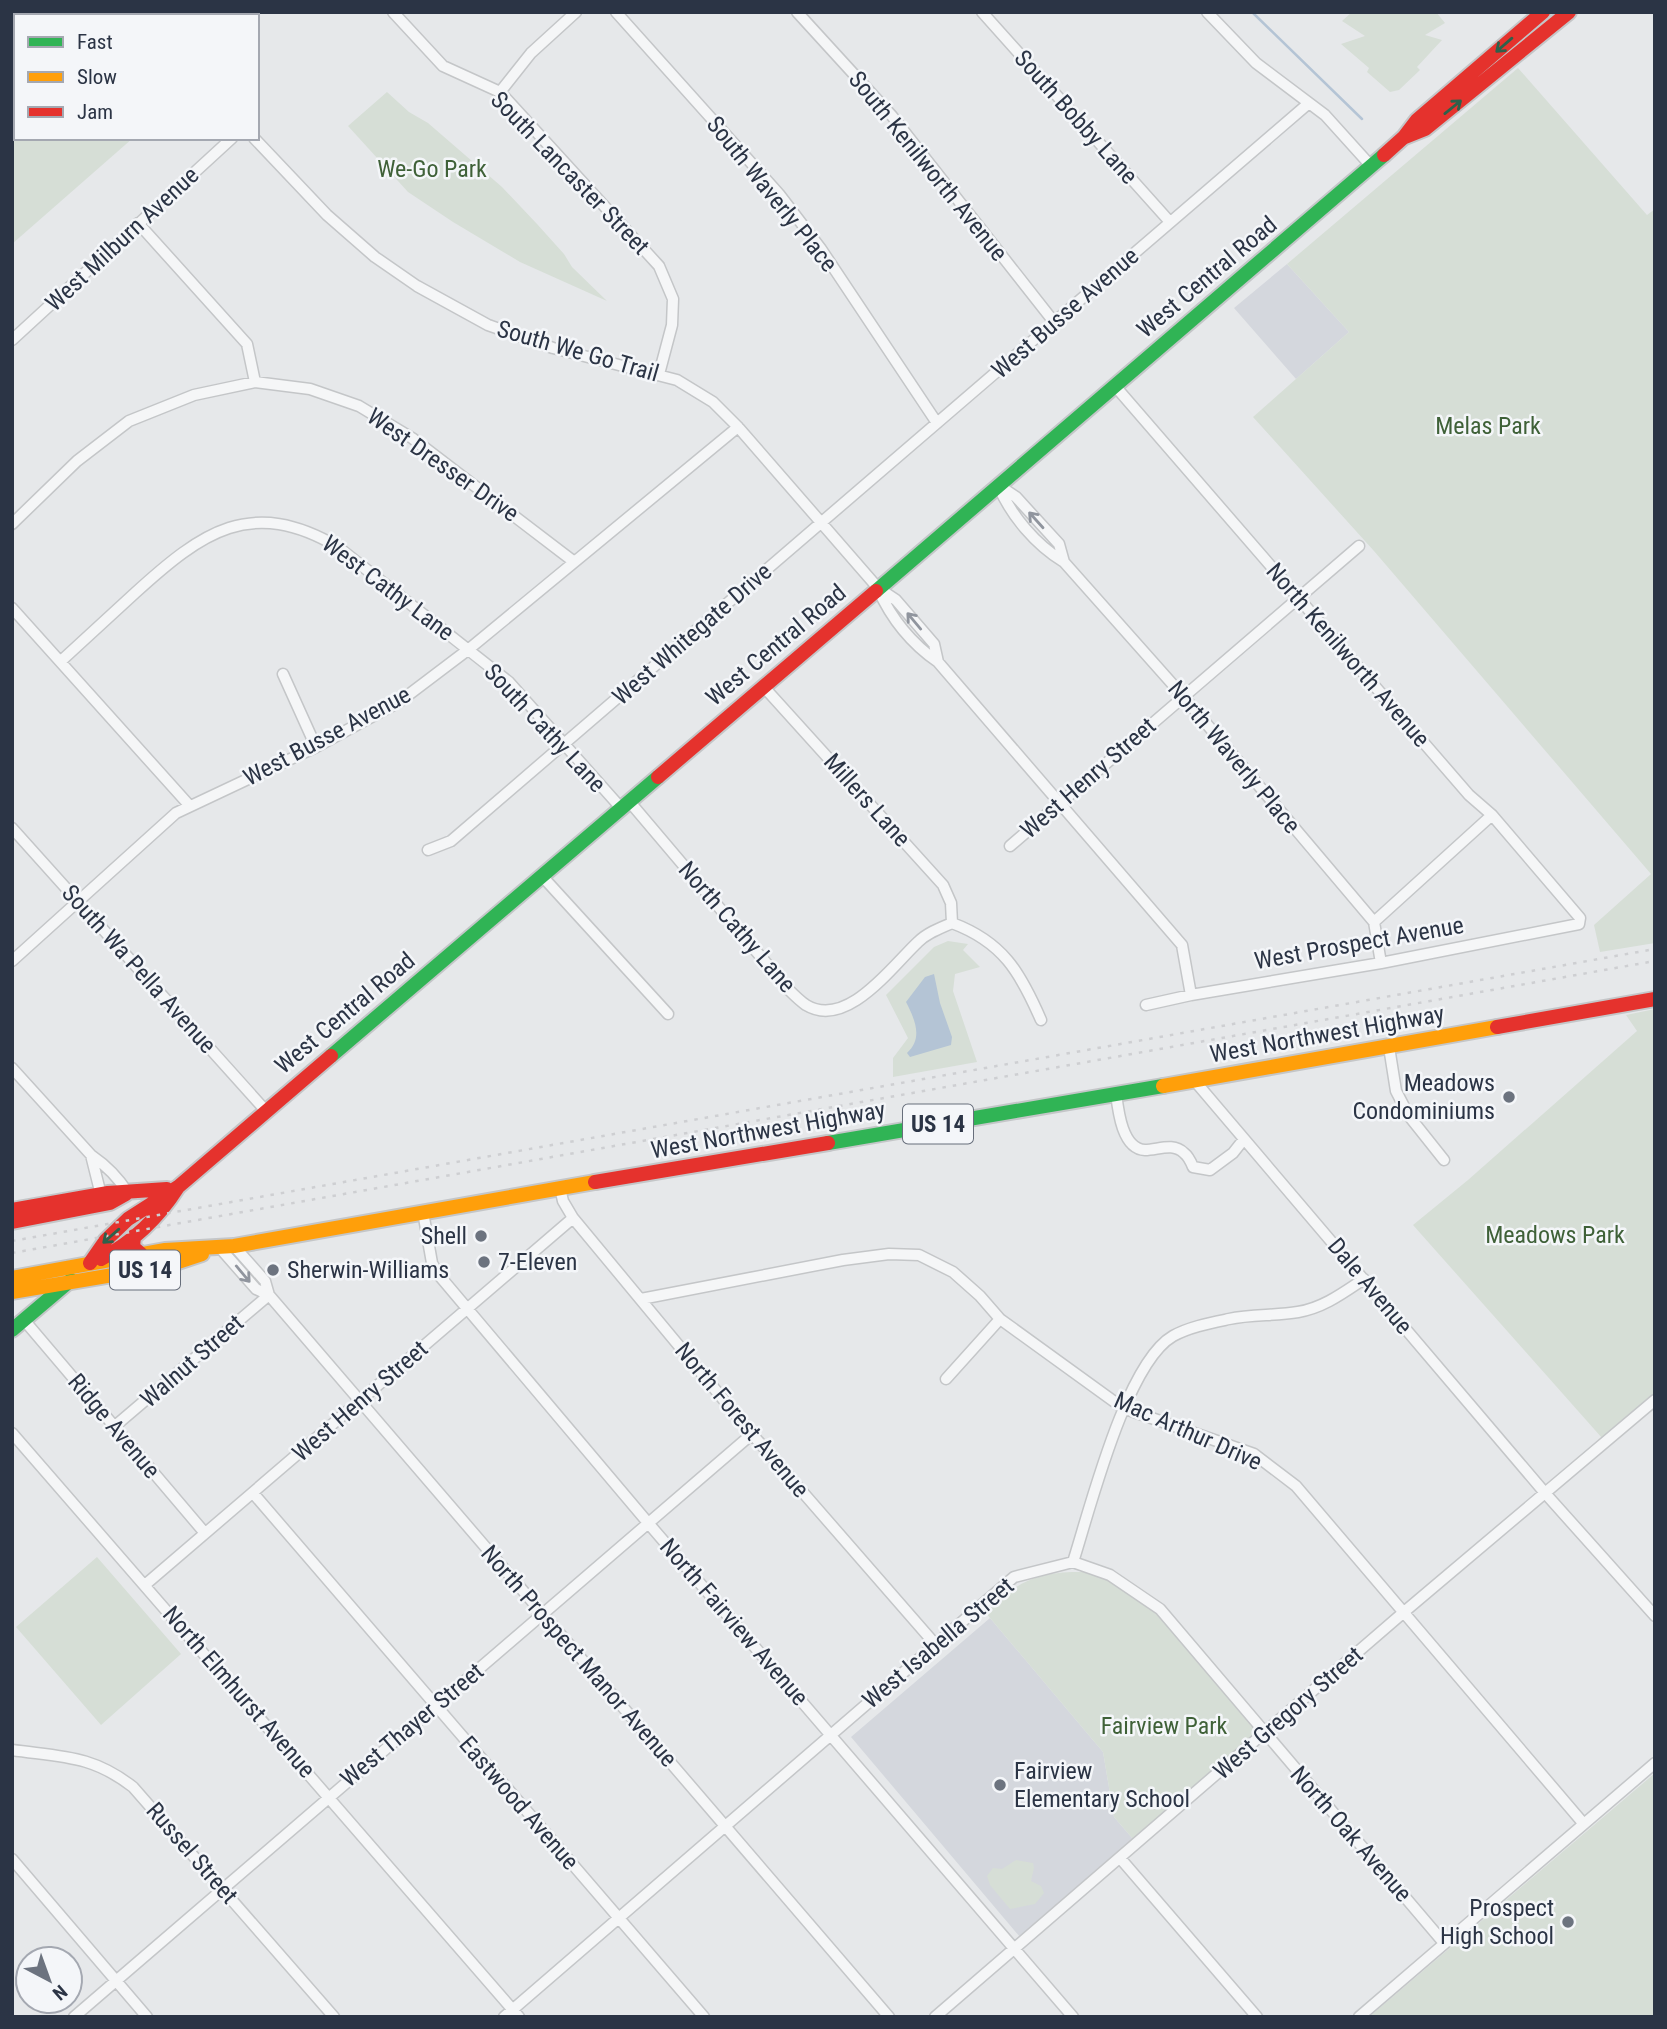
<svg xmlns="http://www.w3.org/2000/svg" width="1667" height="2029" font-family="'Roboto Condensed',sans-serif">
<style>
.built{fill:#d4d7dd}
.green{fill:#d6ded6}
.water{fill:#b4c4d5}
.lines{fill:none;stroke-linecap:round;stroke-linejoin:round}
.stream{stroke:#b4c4d5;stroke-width:2.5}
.street-casing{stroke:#c4c6c8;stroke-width:13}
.fast-casing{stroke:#c4c6c8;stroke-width:18}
.slow-casing{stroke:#c4c6c8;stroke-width:18}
.jam-casing{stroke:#c4c6c8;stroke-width:18}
.street{stroke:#f5f6f7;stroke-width:10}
.fast{stroke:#30b455;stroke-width:14}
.slow{stroke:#ff9f0a;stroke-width:14}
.jam{stroke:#e5322d;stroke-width:14}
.rail{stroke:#cecfd2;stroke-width:2.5;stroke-dasharray:3.5 7;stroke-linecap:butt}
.oneway{stroke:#2d614b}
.oneway2{stroke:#90959e}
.poi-dot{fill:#6c737f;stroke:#f4f6f9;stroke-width:2.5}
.labels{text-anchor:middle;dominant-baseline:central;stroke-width:5;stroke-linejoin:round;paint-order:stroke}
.shield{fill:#f4f6f9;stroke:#676e7b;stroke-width:2}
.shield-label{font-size:23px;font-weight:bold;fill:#2b3445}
.street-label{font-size:24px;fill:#2b3445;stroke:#f4f6f9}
.park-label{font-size:24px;fill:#3f6138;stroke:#f4f6f9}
.poi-label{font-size:24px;fill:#2b3445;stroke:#f4f6f9;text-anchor:end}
</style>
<rect width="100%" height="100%" fill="#e6e8ea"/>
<path class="built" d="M1287,264l62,68 -53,47 -62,-71z
M990,1618l113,134 11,65 19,22 -113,98 -169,-200z"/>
<path class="green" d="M12,12h41l3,4h-40v122h117l-121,106z
M1352,12h84l9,11 -20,12 17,5 -25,27 3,3 -21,20 -9,2 -23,-20 2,-4 -28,-24 24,-8 -23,-15z
M1518,68l129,147 8,-6v734l-55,9 -6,-27 57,-51 -277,-323 -121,-134 96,-85 -62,-68z
M387,92l22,20 19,11 74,64 35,37 27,30 8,13 35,34 -87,-39 -67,-40 -45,-30 -60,-66z
M948,941l20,3 -5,6 17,17 -25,7 -2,17 24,71 -84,15v-19l15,-20 -22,-43 48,-48z
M1655,1009v384l-53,45 -189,-213 55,-45 169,-149 -11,-16z
M97,1557l84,97 -80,71 -85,-98z
M1072,1572h16l20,7 38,23 111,127 -1,6 -123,104 -19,-22 -11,-65 -118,-140c30,-27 45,-38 87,-40z
M1655,1773v244h-286z
M1016,1860l17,3 1,5 -3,13 10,5 3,7 -9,11 -25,5 -20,-24 -3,-9 6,-8 9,1z"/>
<path class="water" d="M934,974l6,29 12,34 -1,8 -41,12 -3,-4c17,-15 7,-35 -1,-51l19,-25z"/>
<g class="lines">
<path class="stream" d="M1252,12l110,107"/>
<defs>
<path id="street" d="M145,12l3,4
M393,12l50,54 57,26 159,174 14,33 -1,26 -13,49
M616,12l163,182 42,55 116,174
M797,12l95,104 162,206
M982,12l188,210
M1207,12l49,51 69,52 46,51
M500,92l31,-39 45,-41
M254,138l73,77 48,42 42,29 71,39 65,23 124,32 36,22 25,25 140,161 18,12 38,44 4,18
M138,223l109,121 8,38
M12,340l220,-202
M1115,386l354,409 23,20 88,103 -1,6 -198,39 -190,32 -45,10
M998,485c13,31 38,60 66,77l119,134 191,226 7,41
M998,485l18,12 43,47 5,18
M12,524l65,-63 52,-40 65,-26 61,-13 55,7 49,17 53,32 161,123
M878,589c13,29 34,55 60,73l244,283 9,50
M12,608l177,197
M61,661c25,-23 50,-46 74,-68 67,-61 116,-97 203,-46l171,135 112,126
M283,674l33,73
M763,686l180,199 8,18 1,20
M629,801l160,189c5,5 11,11 17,15 41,25 87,-40 112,-63 9,-9 22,-14 34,-19 51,19 68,49 89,97
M12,828l254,283
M1010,846l349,-300
M428,850l23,-9 858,-738
M542,876l126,138
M1374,922l118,-107
M12,961l164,-148 140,-66 83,-45 70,-53 269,-222
M1389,1047l7,44 13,25 35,44
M12,1068l79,87c16,11 27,22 37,38
M1194,1080l351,413 110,123
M1116,1093c2,17 6,56 29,57 13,0 28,-8 39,3 4,3 7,9 9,14l17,3 23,-17 11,-14
M91,1155l10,40
M560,1188l3,13 10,17 179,216 183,210
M423,1212l9,51 6,11 211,250 424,493
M234,1246l31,35 4,14
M220,1248l36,41 13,6 620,722
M641,1299l202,-39 46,-6 30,1 34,17 27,24 20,23 123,89 131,46 42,32 287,337
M24,1320l180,212
M946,1379l54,-60
M115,1426l154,-131
M12,1433l507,584
M253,1493l451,524
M1073,1562l37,13 50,34 284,334
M146,1584l427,-366
M12,1750c50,7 80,5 121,37l201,230
M1120,1858l137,159
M12,1859l135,158
M74,2017l678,-583
M504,2017l510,-440 59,-15c17,-53 53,-199 100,-226 16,-9 37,-13 56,-17 22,-5 46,-3 69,-7 25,-4 45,-19 66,-33
M935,2017l469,-405 251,-212
M1359,2017l296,-254"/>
<path id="fast" d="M876,591l508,-436
M331,1056l327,-279
M828,1143l335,-57
M12,1330l59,-50"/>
<path id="slow" d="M1163,1086l334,-59
M12,1278l153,-28 69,-4 361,-64
M12,1292l154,-26 36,-12"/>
<path id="jam" d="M1405,137l20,-8 144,-117
M1384,155l20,-18 13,-17 126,-108
M658,777l218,-186
M1497,1027l158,-28
M595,1182l233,-39
M12,1210l96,-17 59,-4
M12,1222l98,-19 16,-9
M134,1236l-1,11 8,7
M101,1259c32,-17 58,-42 77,-72
M90,1263l16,-23 22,-21 50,-32 153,-131"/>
</defs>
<use href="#street" class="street-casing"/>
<use href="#fast" class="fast-casing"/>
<use href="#slow" class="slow-casing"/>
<use href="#jam" class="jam-casing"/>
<use href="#street" class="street"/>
<use href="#fast" class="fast"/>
<use href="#slow" class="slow"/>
<use href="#jam" class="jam"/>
<path class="rail" d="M12,1241l1643,-292
M12,1253l1643,-292"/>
</g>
<defs><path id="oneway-shaft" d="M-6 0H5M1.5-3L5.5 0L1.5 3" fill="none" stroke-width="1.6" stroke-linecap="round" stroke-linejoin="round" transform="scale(1.75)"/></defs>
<g class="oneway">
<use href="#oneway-shaft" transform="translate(1504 45) rotate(139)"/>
<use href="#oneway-shaft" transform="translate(1453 107) rotate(-39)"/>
<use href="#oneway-shaft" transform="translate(111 1236) rotate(139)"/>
</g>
<g class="oneway2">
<use href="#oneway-shaft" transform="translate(1036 520) rotate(-132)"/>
<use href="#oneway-shaft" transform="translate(914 621) rotate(-130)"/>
<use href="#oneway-shaft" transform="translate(243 1274) rotate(50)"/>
</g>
<g class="poi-dot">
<circle cx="1509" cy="1097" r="7"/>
<circle cx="481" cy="1236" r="7"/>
<circle cx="484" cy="1262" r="7"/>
<circle cx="273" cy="1270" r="7"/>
<circle cx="1000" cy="1785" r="7"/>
<circle cx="1568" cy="1922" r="7"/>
</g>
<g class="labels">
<g class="shield">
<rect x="903" y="1104.5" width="70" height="39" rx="5"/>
<rect x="110" y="1250.5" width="70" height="39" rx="5"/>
</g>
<g class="shield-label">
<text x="938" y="1124">US 14</text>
<text x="145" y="1270">US 14</text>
</g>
<g class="street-label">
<text transform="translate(1076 117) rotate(48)">South Bobby Lane</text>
<text transform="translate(928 166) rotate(51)">South Kenilworth Avenue</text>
<text transform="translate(570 173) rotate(46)">South Lancaster Street</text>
<text transform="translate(772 194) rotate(51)">South Waverly Place</text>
<text transform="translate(122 239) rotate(-43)">West Milburn Avenue</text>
<text transform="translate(1207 277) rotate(-40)">West Central Road</text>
<text transform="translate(1065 313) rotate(-41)">West Busse Avenue</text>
<text transform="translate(578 351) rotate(16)">South We Go Trail</text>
<text transform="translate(443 465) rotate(35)">West Dresser Drive</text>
<text transform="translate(388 588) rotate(37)">West Cathy Lane</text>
<text transform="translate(692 634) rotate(-41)">West Whitegate Drive</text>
<text transform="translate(776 645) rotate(-40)">West Central Road</text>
<text transform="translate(1348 655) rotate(49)">North Kenilworth Avenue</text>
<text transform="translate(545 728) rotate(47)">South Cathy Lane</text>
<text transform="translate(327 736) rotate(-28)">West Busse Avenue</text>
<text transform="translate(1234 757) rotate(50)">North Waverly Place</text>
<text transform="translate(1088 778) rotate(-41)">West Henry Street</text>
<text transform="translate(867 800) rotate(48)">Millers Lane</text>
<text transform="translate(737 927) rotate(49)">North Cathy Lane</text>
<text transform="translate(1359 943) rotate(-10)">West Prospect Avenue</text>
<text transform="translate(139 969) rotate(48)">South Wa Pella Avenue</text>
<text transform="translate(345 1013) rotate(-40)">West Central Road</text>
<text transform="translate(1327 1034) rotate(-10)">West Northwest Highway</text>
<text transform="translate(768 1130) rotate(-10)">West Northwest Highway</text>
<text transform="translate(1370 1286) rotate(50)">Dale Avenue</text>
<text transform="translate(192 1361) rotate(-41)">Walnut Street</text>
<text transform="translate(360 1401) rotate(-41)">West Henry Street</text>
<text transform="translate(742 1420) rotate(50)">North Forest Avenue</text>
<text transform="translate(114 1426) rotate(50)">Ridge Avenue</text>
<text transform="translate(1188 1431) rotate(24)">Mac Arthur Drive</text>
<text transform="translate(734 1622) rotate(49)">North Fairview Avenue</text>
<text transform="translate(938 1643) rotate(-40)">West Isabella Street</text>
<text transform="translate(579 1656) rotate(49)">North Prospect Manor Avenue</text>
<text transform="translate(239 1692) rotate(49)">North Elmhurst Avenue</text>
<text transform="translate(1288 1713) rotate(-41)">West Gregory Street</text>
<text transform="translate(412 1725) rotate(-40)">West Thayer Street</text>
<text transform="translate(519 1803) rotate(49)">Eastwood Avenue</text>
<text transform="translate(1351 1834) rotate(49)">North Oak Avenue</text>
<text transform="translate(192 1853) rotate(49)">Russel Street</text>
</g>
<g class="park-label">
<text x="432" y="169">We-Go Park</text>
<text x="1488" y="426">Melas Park</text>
<text x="1555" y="1235">Meadows Park</text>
<text x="1164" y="1726">Fairview Park</text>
</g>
<g class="poi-label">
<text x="1495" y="1083">Meadows<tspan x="1495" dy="28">Condominiums</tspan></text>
<text x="467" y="1236">Shell</text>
<text x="498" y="1262" text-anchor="start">7-Eleven</text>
<text x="287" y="1270" text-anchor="start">Sherwin-Williams</text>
<text x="1014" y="1771" text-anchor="start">Fairview<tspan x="1014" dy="28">Elementary School</tspan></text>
<text x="1554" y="1908">Prospect<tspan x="1554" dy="28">High School</tspan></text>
</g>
</g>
<rect width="1667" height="2029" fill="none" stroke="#2b3445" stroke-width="28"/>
<rect x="14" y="14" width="245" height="126" fill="#f4f6f9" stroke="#a4a8b1" stroke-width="2"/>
<rect x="28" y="37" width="35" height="10" fill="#30b455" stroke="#a4a8b1" stroke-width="2"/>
<text x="77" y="49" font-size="21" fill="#2b3445">Fast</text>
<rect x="28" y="72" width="35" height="10" fill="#ff9f0a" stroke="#a4a8b1" stroke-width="2"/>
<text x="77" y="84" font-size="21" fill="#2b3445">Slow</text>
<rect x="28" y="107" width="35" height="10" fill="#e5322d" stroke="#a4a8b1" stroke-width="2"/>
<text x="77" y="119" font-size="21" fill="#2b3445">Jam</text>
<g transform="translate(49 1980) rotate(139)"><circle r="33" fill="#f4f6f9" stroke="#a4a8b1" stroke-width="2"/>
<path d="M0-5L12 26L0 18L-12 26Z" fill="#6c737f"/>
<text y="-10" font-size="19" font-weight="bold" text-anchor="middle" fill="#2b3445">N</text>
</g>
</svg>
